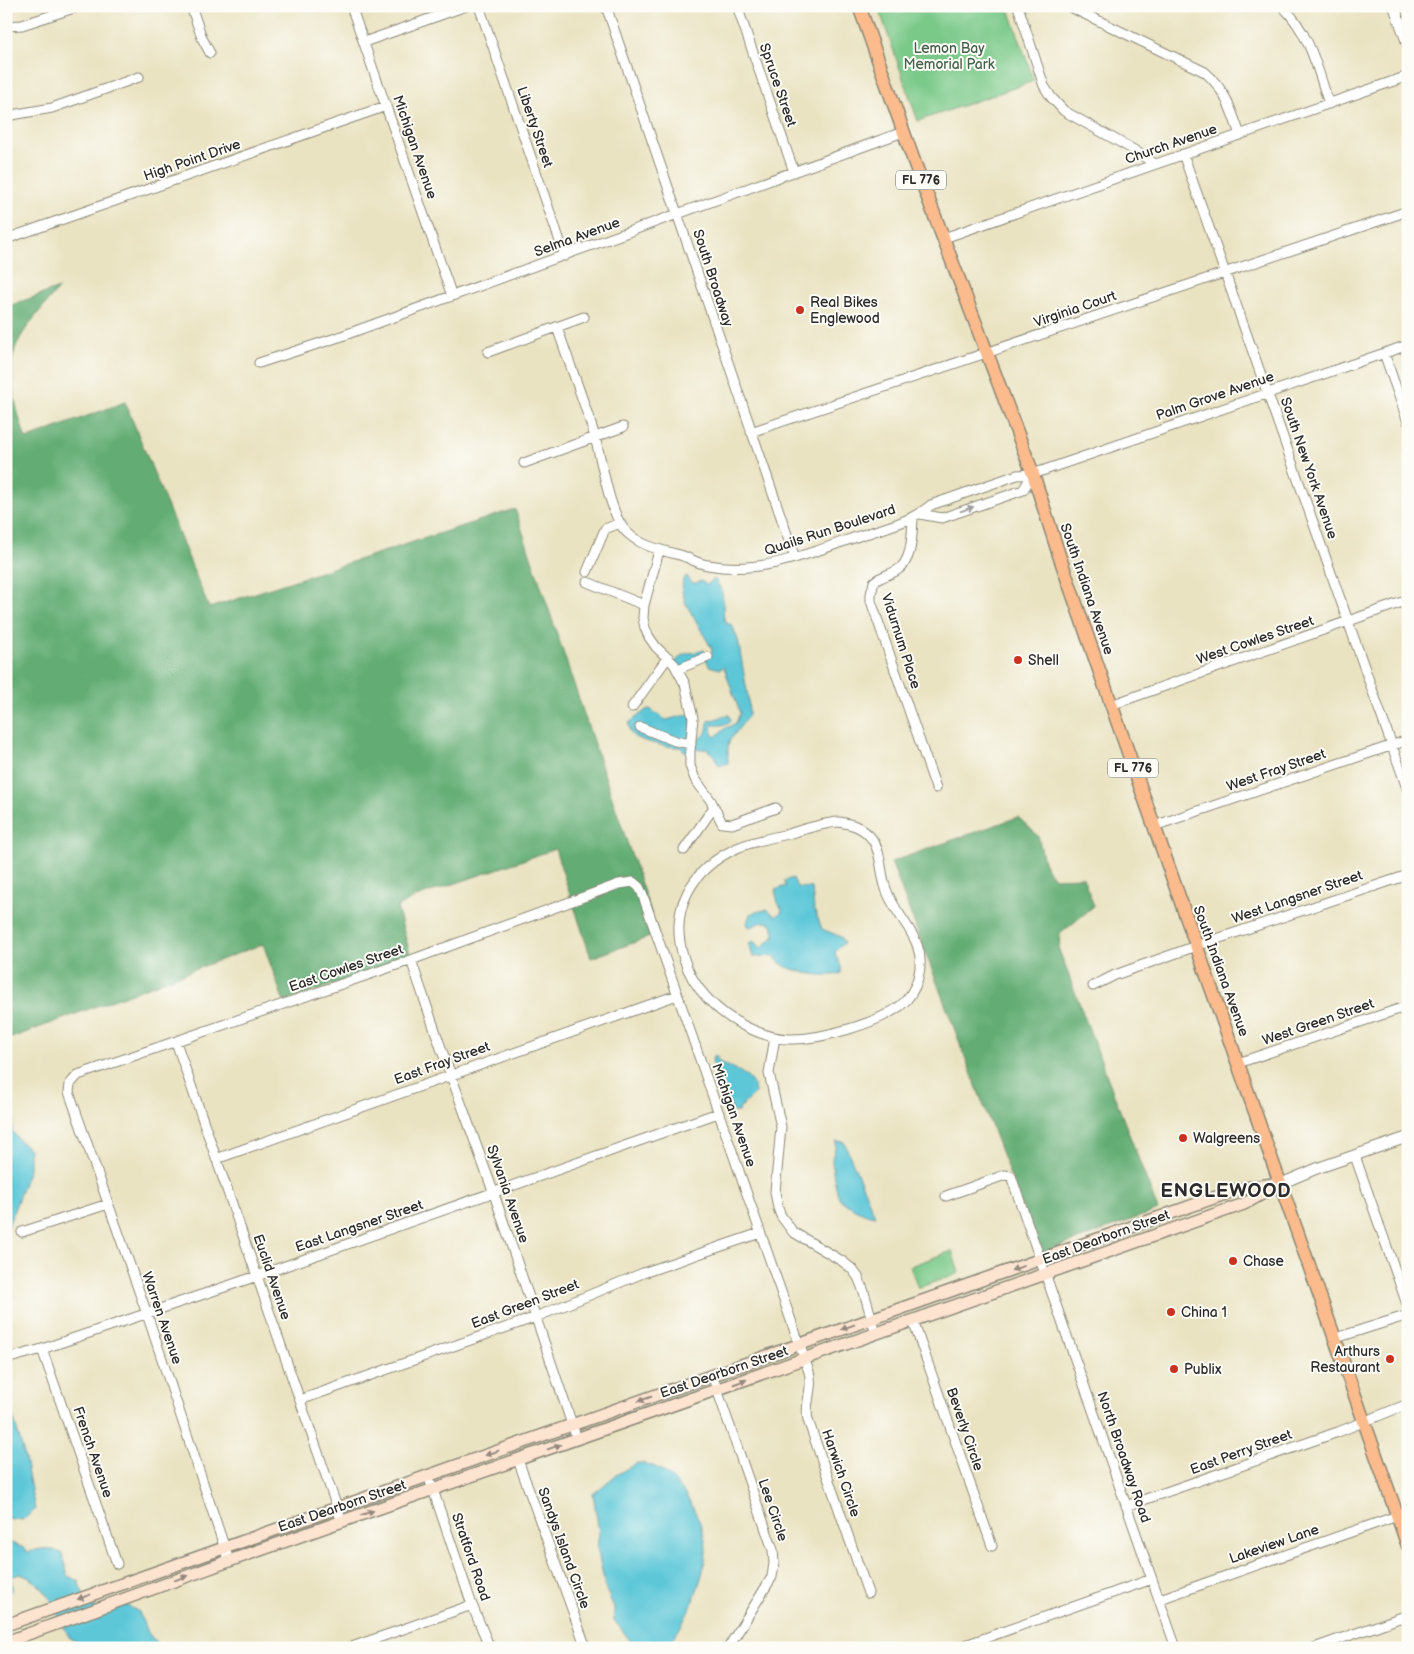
<svg xmlns="http://www.w3.org/2000/svg" width="1414" height="1654" font-family="'Balsamiq Sans',sans-serif">
<style>
.green{fill:#7ac989;stroke:#527a5a}
.forest{fill:#63ad75;stroke:#476c50}
.water{fill:#5dc7d8;stroke:#447982}
.lines{fill:none;stroke-linecap:round;stroke-linejoin:round}
.minor-casing{stroke:#8a8776;stroke-width:11}
.tertiary-casing{stroke:#8a8776;stroke-width:12}
.secondary-casing{stroke:#8a8776;stroke-width:14}
.primary-casing{stroke:#8a8776;stroke-width:15}
.minor{stroke:#fff;stroke-width:9}
.tertiary{stroke:#fff;stroke-width:10}
.secondary{stroke:#fde4d1;stroke-width:11}
.primary{stroke:#fbbb8c;stroke-width:12}
.oneway{fill:#a0a0a0}
.oneway2{fill:#94887e}
.poi-dot{fill:#c8321e;stroke:#fdfcf7;stroke-width:2}
.labels{text-anchor:middle;dominant-baseline:central;stroke-width:4;stroke-linejoin:round;paint-order:stroke}
.shield{fill:#fdfcf7;stroke:#6a6a68;stroke-width:1}
.shield-label{font-size:12px;font-weight:bold;fill:#2b2b2b}
.park-label{font-size:14px;fill:#47624c;stroke:#fdfcf7}
.street-label{font-size:14px;fill:#2b2b2b;stroke:#fdfcf7}
.poi-label{font-size:14px;fill:#2b2b2b;stroke:#fdfcf7;text-anchor:start}
.district-label{font-size:19px;font-weight:bold;letter-spacing:1px;fill:#2b2b2b;stroke:#fdfcf7}
</style>
<rect width="100%" height="100%" fill="#fdfcf7"/>
<filter id="ink" filterUnits="userSpaceOnUse"><feTurbulence type="fractalNoise" baseFrequency=".02" numOctaves="2"/><feDisplacementMap in="SourceGraphic" scale="10" xChannelSelector="R" yChannelSelector="G"/><feConvolveMatrix kernelMatrix="1 2 1 2 8 2 1 2 1" color-interpolation-filters="sRGB"/></filter>
<filter id="wash" filterUnits="userSpaceOnUse"><feTurbulence type="fractalNoise" baseFrequency=".0096" numOctaves="4" result="noise"/><feDisplacementMap in="SourceGraphic" scale="20" xChannelSelector="R" yChannelSelector="G"/><feGaussianBlur stdDeviation="1.12" result="paint"/><feColorMatrix in="noise" values="0 0 0 0 0 0 0 0 0 0 0 0 0 0 0 0 0 1.4 0 .05"/><feComposite in="paint" operator="in"/></filter>
<g filter="url(#wash)">
<rect width="100%" height="100%" fill="#eae3c2"/>
<path class="green" d="M878,6h130l26,75 -116,40z
M952,1251l7,22 -41,15 -8,-22z"/>
<path class="forest" d="M59,288c-14,17 -32,36 -42,56 -12,26 0,70 9,95l99,-37 84,206 306,-99 143,425 -67,24 -36,-109 -139,48 -19,10 14,50 -127,45 -21,-58 -257,96v-733z
M1018,817l20,19 7,30 9,12 29,-1 11,29 -34,28 -1,16 99,260 -118,44 -149,-392z"/>
<path class="water" d="M687,576l3,6 6,1 5,-2 6,4 7,-6c12,12 8,25 10,40l4,5 4,1 6,15 10,57 1,18 -19,25 -2,6v17l-9,3 -6,-12 -7,-5h-9l-10,4 -7,-6c-10,1 -36,-5 -45,-10 -5,-3 -6,-8 -6,-14l17,-13 4,-1 16,11 25,-6 1,23 5,3c12,-7 8,-7 12,-19l20,-6 2,5c-5,6 -11,5 -18,5l-2,2 2,8 2,2 11,-9 10,-5 4,-10 -16,-46 -4,2 -11,-3 -3,-7 -25,11 -6,-7c10,-14 16,-8 29,-13l1,3 5,2 2,-2v-4l-26,-45 -4,-13 1,-12z
M793,878l4,9 15,1 2,21 8,20 19,8 3,6 -9,9c1,9 8,11 6,21 -13,6 -51,-1 -62,-11 -1,-1 -4,-5 -5,-6l-21,1 -4,-13 4,-3 8,7 14,-12 -3,-12c-10,-5 -14,1 -23,3l-2,-4 3,-9c5,-3 11,-2 17,-5l8,7 6,-3 1,-4 -4,-6 -3,-13 11,-4 -2,-5z
M713,1056h3l3,6c14,7 35,12 36,31l-14,14 -3,5h-5l-21,-50z
M6,1081c10,13 8,35 6,50l7,9 10,9v20l-23,63z
M836,1141l8,1 31,74c-10,-1 -28,-10 -35,-17 -4,-5 -8,-32 -8,-39 0,-7 5,-12 4,-19z
M6,1393l18,61 11,56 -13,10 -16,-2z
M637,1463c36,-2 70,58 69,89 0,21 -23,82 -40,93 -8,5 -22,3 -30,3l-22,-28v-13l-8,-17 -9,-42 2,-16 -6,-38 23,-19z
M6,1541l18,7 3,4c13,-3 23,-6 35,2l6,22 11,5c0,11 14,26 24,32l23,-8 13,7 7,18 14,18h-75l-16,-11 -19,-39 -9,-11 -11,-9 -10,-4 -9,3 1,11 -6,10z"/>
</g>
<g filter="url(#ink)">
<g class="lines">
<defs>
<path id="minor" d="M191,6l11,32 8,15
M351,6l101,290
M479,6l86,250
M606,6c64,184 125,368 189,552
M737,6l57,166
M1018,6l26,80 7,11 13,14 70,39 21,14
M1068,6l137,66c21,19 26,37 35,63
M1282,6c27,25 36,64 47,98
M6,26l16,-1 58,-19
M364,42l102,-36
M6,116l46,-8 87,-31
M1183,154l225,637
M944,238l464,-162
M6,239l380,-133
M557,327c12,36 26,71 37,107 8,26 14,73 29,94 13,17 37,22 57,27 10,3 18,9 28,10 54,10 102,-12 151,-29 24,-8 52,-14 72,-31l86,-30 16,-1 375,-129
M488,352l96,-35
M1384,353l24,69
M259,363l80,-26 564,-205
M751,432l657,-221
M524,463l99,-36
M920,514l22,4 67,-23 14,-5 10,-16
M913,517c-1,17 0,45 -17,54 -7,4 -15,5 -22,11l-3,12v7l65,187
M659,551l-15,54 -1,13 2,10 4,9 7,10 18,17 11,20 8,34 -3,33v15l5,13 16,22 11,22 10,1 44,-16
M587,572l18,-43 15,-6
M587,582l57,23
M678,669l30,-12
M1111,705l297,-105
M632,707l36,-50
M640,727l35,14 16,3
M839,822c13,2 24,5 33,17 10,14 8,33 14,50 11,32 43,50 32,89 -3,11 -9,21 -18,28 -24,18 -81,34 -111,33 -15,0 -30,-6 -43,-12 -28,-14 -53,-38 -62,-68 -16,-49 7,-90 53,-111 16,-7 34,-10 51,-14 17,-5 34,-11 51,-12z
M1154,826l254,-86
M684,850l30,-43
M411,960l30,88 53,146 83,245
M1093,986l22,-11 81,-29 212,-71
M775,1037l-6,36 12,54 -6,65 3,16 3,8 12,16 49,29 10,8 6,8 6,15 12,42
M176,1042l166,480
M1238,1063l170,-57
M1355,1156l53,151
M216,1159l461,-164
M946,1196l59,-21 6,1 165,472
M22,1232l86,-28
M913,1321l79,225
M1336,1338l72,-23
M42,1349l75,215
M6,1359l36,-10 215,-73 461,-163
M712,1375l61,175 1,13 -2,14 -44,71
M300,1400l236,-83 107,-44 117,-40
M518,1460l67,185
M428,1475l44,130 18,43
M1126,1506l212,-74 70,-28
M229,1561l-82,-247 -78,-222 1,-8 8,-9 333,-115 208,-76 14,-2 6,5 3,6 167,479c5,16 -5,32 -1,48l60,173
M1160,1599l237,-83
M349,1648l123,-43
M957,1648l195,-69
M1314,1648l94,-33"/>
<path id="tertiary" d="M1394,6l14,39
M1280,1184l38,-16 90,-31"/>
<path id="secondary" d="M6,1625l1233,-436 34,-5
M6,1642l223,-81 1015,-357 36,-20"/>
<path id="primary" d="M859,6l56,158 118,310 26,81 38,109 311,882"/>
</defs>
<use href="#minor" class="minor-casing"/>
<use href="#tertiary" class="tertiary-casing"/>
<use href="#secondary" class="secondary-casing"/>
<use href="#primary" class="primary-casing"/>
<use href="#minor" class="minor"/>
<use href="#tertiary" class="tertiary"/>
<use href="#secondary" class="secondary"/>
<use href="#primary" class="primary"/>
</g>
<defs><path id="oneway-solid" d="M-6-.8H1V-3.2L6.5 0L1 3.2V.8H-6Z" transform="scale(1.25)"/></defs>
<use class="oneway" href="#oneway-solid" transform="translate(967 509) rotate(-19)"/>
<g class="oneway2">
<use href="#oneway-solid" transform="translate(1018 1268) rotate(161)"/>
<use href="#oneway-solid" transform="translate(848 1327) rotate(160)"/>
<use href="#oneway-solid" transform="translate(740 1382) rotate(-19)"/>
<use href="#oneway-solid" transform="translate(645 1399) rotate(161)"/>
<use href="#oneway-solid" transform="translate(554 1447) rotate(-20)"/>
<use href="#oneway-solid" transform="translate(492 1453) rotate(161)"/>
<use href="#oneway-solid" transform="translate(367 1513) rotate(-19)"/>
<use href="#oneway-solid" transform="translate(181 1578) rotate(-20)"/>
<use href="#oneway-solid" transform="translate(84 1597) rotate(160)"/>
</g>
</g>
<g class="poi-dot">
<circle cx="800" cy="310" r="5"/>
<circle cx="1018" cy="660" r="5"/>
<circle cx="1183" cy="1138" r="5"/>
<circle cx="1233" cy="1261" r="5"/>
<circle cx="1171" cy="1312" r="5"/>
<circle cx="1390" cy="1359" r="5"/>
<circle cx="1174" cy="1369" r="5"/>
</g>
<g class="labels">
<g class="shield">
<rect x="896" y="170.5" width="50" height="19" rx="4"/>
<rect x="1108" y="758.5" width="50" height="19" rx="4"/>
</g>
<g class="shield-label">
<text x="921" y="180">FL 776</text>
<text x="1133" y="768">FL 776</text>
</g>
<g class="park-label">
<text x="949" y="48">Lemon Bay<tspan x="949" dy="16">Memorial Park</tspan></text>
</g>
<g class="street-label">
<text transform="translate(778 85) rotate(71)">Spruce Street</text>
<text transform="translate(535 127) rotate(71)">Liberty Street</text>
<text transform="translate(1171 144) rotate(-19)">Church Avenue</text>
<text transform="translate(415 147) rotate(71)">Michigan Avenue</text>
<text transform="translate(192 160) rotate(-19)">High Point Drive</text>
<text transform="translate(577 237) rotate(-20)">Selma Avenue</text>
<text transform="translate(713 278) rotate(72)">South Broadway</text>
<text transform="translate(1075 309) rotate(-19)">Virginia Court</text>
<text transform="translate(1215 396) rotate(-19)">Palm Grove Avenue</text>
<text transform="translate(1309 468) rotate(71)">South New York Avenue</text>
<text transform="translate(830 530) rotate(-18)">Quails Run Boulevard</text>
<text transform="translate(1087 589) rotate(71)">South Indiana Avenue</text>
<text transform="translate(1255 640) rotate(-19)">West Cowles Street</text>
<text transform="translate(901 641) rotate(72)">Vidurnum Place</text>
<text transform="translate(1276 770) rotate(-19)">West Fray Street</text>
<text transform="translate(1297 897) rotate(-19)">West Langsner Street</text>
<text transform="translate(346 968) rotate(-19)">East Cowles Street</text>
<text transform="translate(1221 971) rotate(70)">South Indiana Avenue</text>
<text transform="translate(1318 1022) rotate(-19)">West Green Street</text>
<text transform="translate(442 1063) rotate(-20)">East Fray Street</text>
<text transform="translate(734 1115) rotate(71)">Michigan Avenue</text>
<text transform="translate(508 1194) rotate(71)">Sylvania Avenue</text>
<text transform="translate(359 1226) rotate(-19)">East Langsner Street</text>
<text transform="translate(1106 1237) rotate(-20)">East Dearborn Street</text>
<text transform="translate(272 1277) rotate(71)">Euclid Avenue</text>
<text transform="translate(525 1304) rotate(-21)">East Green Street</text>
<text transform="translate(162 1318) rotate(71)">Warren Avenue</text>
<text transform="translate(724 1372) rotate(-19)">East Dearborn Street</text>
<text transform="translate(965 1429) rotate(71)">Beverly Circle</text>
<text transform="translate(93 1452) rotate(71)">French Avenue</text>
<text transform="translate(1241 1452) rotate(-20)">East Perry Street</text>
<text transform="translate(1124 1457) rotate(71)">North Broadway Road</text>
<text transform="translate(841 1473) rotate(71)">Harwich Circle</text>
<text transform="translate(342 1506) rotate(-19)">East Dearborn Street</text>
<text transform="translate(773 1510) rotate(71)">Lee Circle</text>
<text transform="translate(1274 1544) rotate(-19)">Lakeview Lane</text>
<text transform="translate(564 1548) rotate(70)">Sandys Island Circle</text>
<text transform="translate(471 1557) rotate(71)">Stratford Road</text>
</g>
<g class="poi-label">
<text x="810" y="302">Real Bikes<tspan x="810" dy="16">Englewood</tspan></text>
<text x="1028" y="660">Shell</text>
<text x="1193" y="1138">Walgreens</text>
<text x="1243" y="1261">Chase</text>
<text x="1181" y="1312">China 1</text>
<text x="1380" y="1351" text-anchor="end">Arthurs<tspan x="1380" dy="16">Restaurant</tspan></text>
<text x="1184" y="1369">Publix</text>
</g>
<g class="district-label">
<text x="1226" y="1191">ENGLEWOOD</text>
</g>
</g>
<rect width="1414" height="1654" fill="none" stroke="#fdfcf7" stroke-width="25"/>
</svg>
